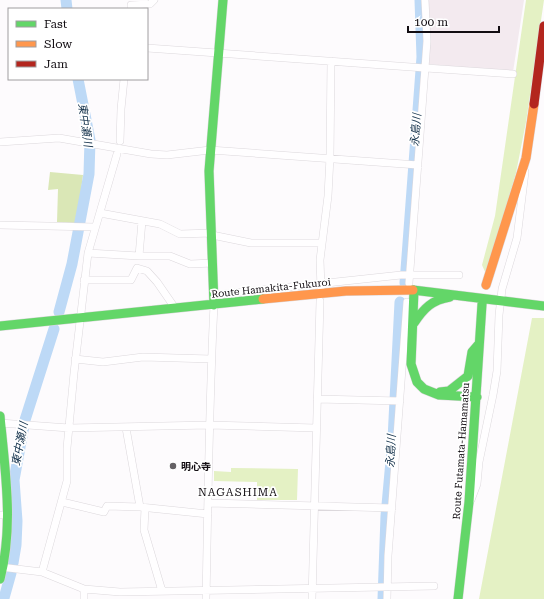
<svg xmlns="http://www.w3.org/2000/svg" width="544" height="599" font-family="'Roboto Serif','Noto Sans JP',serif">
<style>
.industrial{fill:#f3eaef}
.green{fill:#e4f1c4}
.forest{fill:#dae7b6}
.lines{fill:none;stroke-linecap:round;stroke-linejoin:round}
.stream{stroke:#bdd9f6;stroke-width:2}
.river{stroke:#bdd9f6;stroke-width:11}
.street-casing{stroke:#dcd8dc;stroke-width:8}
.fast-casing{stroke:#dcd8dc;stroke-width:10}
.slow-casing{stroke:#dcd8dc;stroke-width:10}
.jam-casing{stroke:#dcd8dc;stroke-width:10}
.street{stroke:#fffeff;stroke-width:7}
.fast{stroke:#63d668;stroke-width:9}
.slow{stroke:#ff974d;stroke-width:9}
.jam{stroke:#b3261e;stroke-width:9}
.poi-dot{fill:#646064;stroke:#fff;stroke-width:1.5}
.labels{text-anchor:middle;dominant-baseline:central;stroke-width:3.5;stroke-linejoin:round;paint-order:stroke}
.street-label{font-size:10px;fill:#120d12;stroke:#fff}
.poi-label{font-size:10px;font-weight:bold;fill:#120d12;stroke:#fff;text-anchor:start}
.water-label{font-size:11px;font-style:italic;fill:#12304a;stroke:#fff}
.neighbourhood-label{font-size:11px;letter-spacing:1px;fill:#120d12;stroke:#fff}
</style>
<rect width="100%" height="100%" fill="#fdfbfd"/>
<path class="industrial" d="M427,0h97l-11,72 -85,-8 3,-27z"/>
<path class="green" d="M526,0h18l-18,122 -10,51 -30,101 -4,-9 13,-49z
M532,318h12v281h-65z
M231,468l67,1 -1,31h-40v-18l-43,-1v-10l17,1z"/>
<path class="forest" d="M50,172l33,3 -6,48 -20,-1 1,-33 -10,1z"/>
<g class="lines">
<path class="stream" d="M4,599v-1"/>
<path class="river" d="M66,0l1,9
M405,283l17,-226 -2,-57
M59,312l13,-48 17,-90 1,-34 -12,-61
M13,563l3,-18 1,-24 -3,-41 11,-60 29,-91
M4,598l7,-25
M383,599l3,-83 7,-77 7,-137"/>
<defs>
<path id="street" d="M131,9v-4l19,-1 4,-4
M147,48l278,20
M426,68l87,6
M120,141l1,-32 3,-30
M0,142l59,-4 92,16 16,1 43,-5 208,15
M100,213l60,11 20,10 32,-1
M0,225l95,2
M212,235l39,8h70
M88,253l51,3h31l20,8 23,-1
M139,256l3,-35
M84,280h47l6,-12 10,3 10,11 18,26
M409,283l18,-242 -2,-41
M321,288l-1,-28 8,-64 2,-39 1,-96
M215,295l186,-20h58
M75,359l28,3 40,-5 68,2
M317,399l83,2
M0,423l69,5 140,-3 107,3
M126,428l14,79
M471,500l6,-16 2,-22 14,-67 4,-24 2,-56 3,-26 15,-51 8,-66
M62,502l42,10 3,-6 33,1 68,7
M209,503l183,5
M145,508l-1,22 18,61
M0,515h8
M0,567l42,5 42,17 36,3 314,-6
M42,572l25,-91v-33l7,-75 14,-120 29,-99
M84,599v-10
M206,599c2,-98 3,-196 8,-294
M312,599l8,-298
M387,599l1,-43 19,-254"/>
<path id="fast" d="M413,290l131,16
M414,290l-3,74 6,18 7,7 15,6 38,2
M214,305l-5,-134 14,-171
M414,323c10,-15 18,-23 36,-26
M0,326l263,-27
M440,392l9,-1 19,-15 4,-24 6,-7
M0,416c5,55 14,109 0,163
M458,599l11,-97 13,-198"/>
<path id="slow" d="M486,285l40,-127 8,-54
M263,299l83,-8 67,-1"/>
<path id="jam" d="M534,104l10,-78"/>
</defs>
<use href="#street" class="street-casing"/>
<use href="#fast" class="fast-casing"/>
<use href="#slow" class="slow-casing"/>
<use href="#jam" class="jam-casing"/>
<use href="#street" class="street"/>
<use href="#fast" class="fast"/>
<use href="#slow" class="slow"/>
<use href="#jam" class="jam"/>
</g>
<circle class="poi-dot" cx="173" cy="466" r="4"/>
<g class="labels">
<g class="street-label">
<text transform="translate(271 288) rotate(-6)">Route Hamakita-Fukuroi</text>
<text transform="translate(461 451) rotate(-86)">Route Futamata-Hamamatsu</text>
</g>
<g class="poi-label">
<text x="181" y="466">明心寺</text>
</g>
<g class="water-label">
<text transform="translate(85 125) rotate(82)">東中瀬川</text>
<text transform="translate(416 130) rotate(-86)">永島川</text>
<text transform="translate(20 444) rotate(-79)">東中瀬川</text>
<text transform="translate(391 451) rotate(-87)">永島川</text>
</g>
<g class="neighbourhood-label">
<text x="238" y="492">NAGASHIMA</text>
</g>
</g>
<rect x="8" y="8" width="140" height="72" fill="#ffffff" stroke="#a09ea0"/>
<rect x="16" y="21" width="20" height="6" fill="#63d668" stroke="#a09ea0"/>
<text x="44" y="28" font-size="12" fill="#120d12">Fast</text>
<rect x="16" y="41" width="20" height="6" fill="#ff974d" stroke="#a09ea0"/>
<text x="44" y="48" font-size="12" fill="#120d12">Slow</text>
<rect x="16" y="61" width="20" height="6" fill="#b3261e" stroke="#a09ea0"/>
<text x="44" y="68" font-size="12" fill="#120d12">Jam</text>
<path d="M408 26v6h91v-6" fill="none" stroke="#120d12" stroke-width="2"/>
<text x="414" y="26" font-size="12" fill="#120d12" stroke="#ffffff" stroke-width="3" paint-order="stroke">100 m</text>
</svg>
